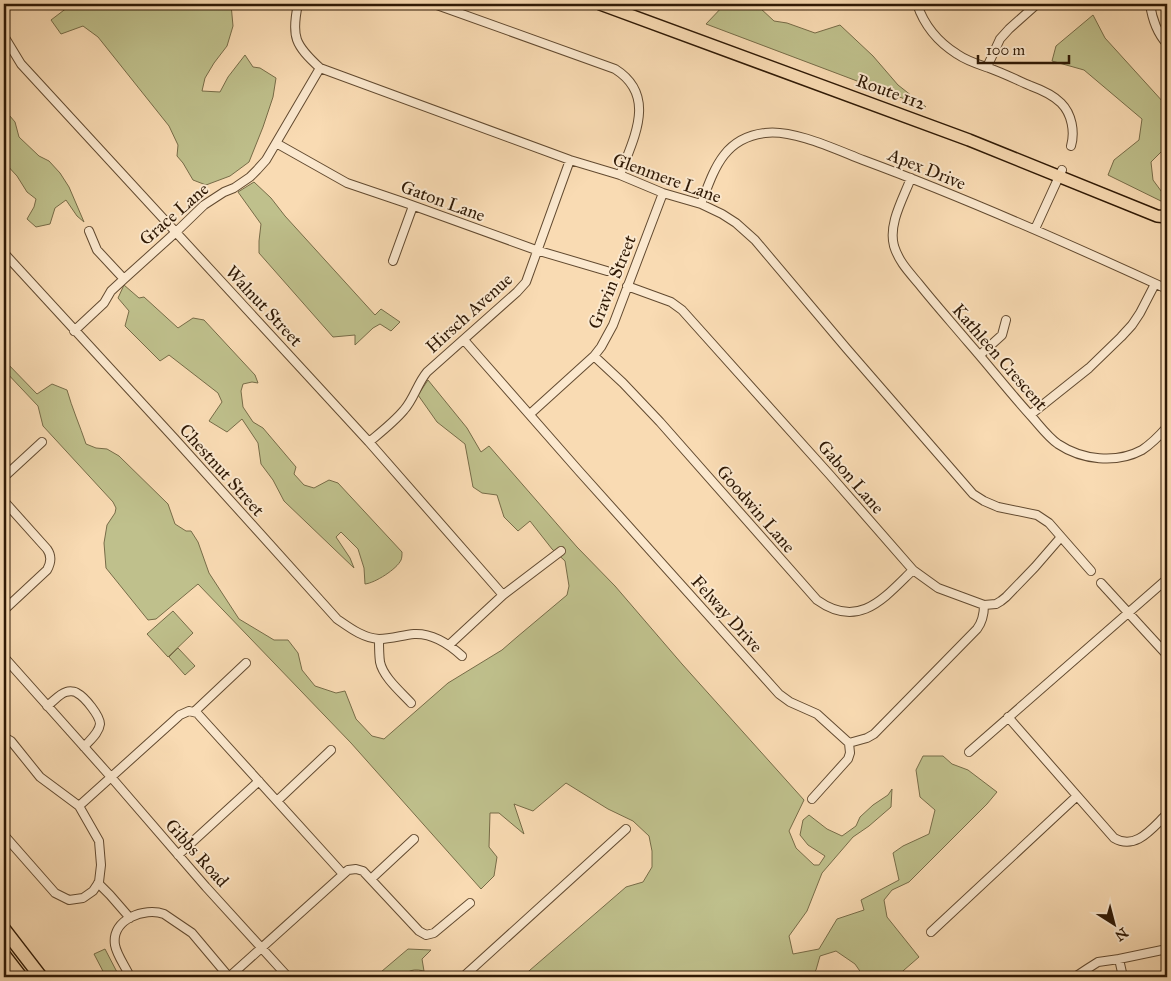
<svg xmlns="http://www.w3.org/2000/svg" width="1171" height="981" font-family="'IM FELL Great Primer',serif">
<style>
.green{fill:#bfc08c;stroke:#776c48}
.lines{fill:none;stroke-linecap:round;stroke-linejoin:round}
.minor-casing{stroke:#624a30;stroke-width:10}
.primary-casing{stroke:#2f1905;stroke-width:14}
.trunk-casing{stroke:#2f1905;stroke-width:15}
.minor{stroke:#fbe8ce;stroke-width:8}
.primary{stroke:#f9dbb3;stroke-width:11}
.trunk{stroke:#f9dbb3;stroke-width:12}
.labels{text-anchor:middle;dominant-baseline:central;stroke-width:4;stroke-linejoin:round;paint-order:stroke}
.street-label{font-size:18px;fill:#2f1905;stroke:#fbe8ce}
</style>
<rect width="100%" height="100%" fill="#f9dbb3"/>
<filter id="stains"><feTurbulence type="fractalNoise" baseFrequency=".004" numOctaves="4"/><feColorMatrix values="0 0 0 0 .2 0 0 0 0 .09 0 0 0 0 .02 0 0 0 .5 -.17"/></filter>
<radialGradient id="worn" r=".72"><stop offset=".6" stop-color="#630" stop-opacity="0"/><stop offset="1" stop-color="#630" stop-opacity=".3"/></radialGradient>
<path class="green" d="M72,4h159l2,22 -6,20 -13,17 -9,15 -3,13 18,1 8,-15 17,-22 8,12 7,1 16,10 -3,19 -10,30 -14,35 -19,14 -24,9 -13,-5 -10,-17 -6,-7 1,-11 -9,-19 -71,-89 -15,-11 -22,8 -10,-14z
M725,4h36l-1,4 14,13 13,2 28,10 25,-8 33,31 25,29 28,22 -220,-83z
M1093,15l12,23 59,65 3,3v38l-2,4 -14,14 2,18 14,19v5l-59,-29 6,-15 25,-20 3,-21 -58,-49 -32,-9 4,-15z
M4,109l11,13 4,15 20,19 10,5 11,12 9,14 15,35 -7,-6 -11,-16 -11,8 -5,16 -14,3 -9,-8 7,-12 2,-8 -9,-7 -10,-16 -13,-14z
M254,182l17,16 14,18 90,99 6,-6 19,13 -9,9 -11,-7 -7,4 -18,17v-10l-22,2 -74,-84v-12l2,-17 -23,-32z
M124,285l15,13 5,-1 34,31 15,-10 11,2 51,55 3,8 -6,-1 -9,2 -2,7 2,16 10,15 10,6 33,39 -2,7 10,11 10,3 15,-8 9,3 64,69c0,2 0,6 -1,8 -4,9 -26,23 -36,24l-1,-16 -6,-19 -17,-17 -5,5 14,21 4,10 -70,-67 -11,-21 -12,-16 -3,-21 -16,-24 -15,13 -18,-11 13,-19 -4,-9 -49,-38 -9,6 -35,-35 4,-15 -11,-13z
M4,360l33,34 15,-10 15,6c5,18 13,36 19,54l10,4 11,1 12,7 49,48 7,20 11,7h5l7,11 11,31 30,46 35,21h14l10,13 4,17 13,16 21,7 9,-2 11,28 16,17 12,3 64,-56 54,-33 15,-13 50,-42 2,-9 -4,-25 -13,-12 -22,-28 -12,10 -14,-14 -7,-22 -15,-2 -9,-6 -8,-43 -28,-22 -19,-27 10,-15 39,48 14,24 8,-6 88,101 38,39 67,78 122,136 -15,31 7,17 18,17h5l6,-9 -17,-11 -8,-10 3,-15 6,-5 18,14 15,7 14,-10 4,-9 13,-12 15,-10 4,-6 -1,18 -22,19 -16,11 -31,36 -15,38 -18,25 4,18 26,-5 18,-30 27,-9 -3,-10 38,-20 -6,-27 10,-7 26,-12 6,-24 -15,-13 -4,-27 7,-14h20l9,8 16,6 29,22 -10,12 -78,78 -17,8 -8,10 3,17 32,40 -23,20h-32l-9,-13 -19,-13 -16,5 -4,14 -6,7h-288l104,-90 17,-5 9,-15v-16l-3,-15 -16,-15 -25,-12 -42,-26 -33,28 -19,-7 10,30 -25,-21h-9l-1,34 8,10 -3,19 -13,13 -130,-146 -153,-159 -42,35 -8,1 -42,-52 -2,-25 3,-18 8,-12 1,-5 -3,-6 -70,-76 -5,-20 -34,-36z
M173,611l20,22 -25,24 -21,-23z
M178,648l17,18 -10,9 -16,-18z
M105,949l13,25 -7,3h-5l-12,-23z
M408,949l23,1 -9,9 2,12c-17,-4 -15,4 -28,6 -7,1 -15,0 -21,0z"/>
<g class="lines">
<defs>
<path id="minor" d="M298,4c-7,33 -3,41 22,64l250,92 50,15 43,18 38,11 21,10 14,9 19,17 92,109 126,145 11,7 14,6 39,8 12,8 42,48
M434,4l181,65c43,27 18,70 5,106
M917,4c7,21 21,38 40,50 10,7 20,10 32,14 14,5 28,12 42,18 11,4 22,9 30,17 11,11 14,29 10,43
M1150,4c2,14 7,29 17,40
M4,36l17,28 348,378 134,153
M987,67l13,-28 9,-10 28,-25
M276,143l71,40 59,20 130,47 71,21
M911,178c-8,21 -23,46 -17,68 5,16 15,26 25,38 16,20 33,39 49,58 22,25 42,51 64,75 8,9 16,20 26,27 24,16 58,20 84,6 9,-6 18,-15 25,-23
M701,204c13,-34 22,-66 64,-71 28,-4 72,17 98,27 103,38 204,83 304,129
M1035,229l27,-59
M89,231l8,19 27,29
M4,253l170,185 163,181c13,9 26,19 42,20 12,0 24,-4 35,-5 19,-1 35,10 48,22
M393,261l20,-55
M627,286l44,16 11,8 148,165 83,95 25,18 46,17 12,-1 5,-3 5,-4 29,-30 26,-30
M74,331l30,-28 7,-12 13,-12 51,-46 29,-28 20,-13 10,-4 16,-11 7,-7 9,-10 10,-17 44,-75
M464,340l115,131 200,223 11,8 27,12 32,29 18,-5 7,-4 103,-105c6,-8 7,-15 7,-24
M980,355l22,-20 4,-15
M594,356l29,27 37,39 157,178c42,30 67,-2 96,-30
M530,414l64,-58 7,-9 12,-22 50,-132
M1030,415l59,-47 32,-31 11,-12 8,-12 15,-29
M369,442c12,-10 25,-20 35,-32 10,-11 13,-26 23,-38l90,-80 9,-10 44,-122
M4,477l38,-35
M4,501l43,48c5,7 4,14 0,21l-43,40
M1101,583l66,72
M379,639c0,7 0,16 1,23 3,15 21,30 31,41
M449,645l54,-50 58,-44
M4,657l107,120 95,110 82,90
M47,706c6,-4 12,-12 19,-14 3,-1 9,-1 11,1 8,4 23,23 23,31 -1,9 -10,16 -16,23
M194,712l52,-49
M1008,717l106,121c22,13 38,-10 53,-24
M4,737l7,4 29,36 39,29 20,35 2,24 -2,17 -6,9 -10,7 -14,2 -14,-7 -51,-58
M969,752l198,-173
M812,799l36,-40 2,-6 -1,-10
M277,801l54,-51
M79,806l101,-91 9,-4 8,2 146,161
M178,855l81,-74
M371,879l43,-40
M98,883l12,12 20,23
M931,932l146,-136
M1119,959l4,18
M130,977c-4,-10 -13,-21 -15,-32 -4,-26 30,-38 49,-31l28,19 37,44
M229,977l119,-107 8,-1 7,2 56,60 7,4 8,-2 36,-30
M463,977l163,-148
M1075,977l12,-8 11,-7 21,-3 48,-10"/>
<path id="primary" d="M600,4l369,136 188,76 10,1"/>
<path id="trunk" d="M4,929l37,48
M4,955l17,22"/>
</defs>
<use href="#minor" class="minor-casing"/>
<use href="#primary" class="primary-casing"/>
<use href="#trunk" class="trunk-casing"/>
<use href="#minor" class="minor"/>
<use href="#primary" class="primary"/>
<use href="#trunk" class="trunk"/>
</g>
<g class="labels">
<g class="street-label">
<text transform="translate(891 92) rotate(20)">Route 112</text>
<text transform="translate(927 169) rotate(22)">Apex Drive</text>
<text transform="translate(667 178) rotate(20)">Glenmere Lane</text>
<text transform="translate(443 201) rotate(20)">Gaton Lane</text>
<text transform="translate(174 214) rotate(-41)">Grace Lane</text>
<text transform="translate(612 282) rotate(-68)">Gravin Street</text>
<text transform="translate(264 306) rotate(47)">Walnut Street</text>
<text transform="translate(469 313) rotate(-42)">Hirsch Avenue</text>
<text transform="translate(1000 357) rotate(49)">Kathleen Crescent</text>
<text transform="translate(222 470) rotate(48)">Chestnut Street</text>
<text transform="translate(851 477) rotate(49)">Gabon Lane</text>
<text transform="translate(756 509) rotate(49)">Goodwin Lane</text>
<text transform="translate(727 614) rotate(48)">Felway Drive</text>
<text transform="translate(197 853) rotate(48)">Gibbs Road</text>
</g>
</g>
<rect width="1171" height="981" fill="none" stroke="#f9dbb3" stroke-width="20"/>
<rect x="5" y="5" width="1161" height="971" fill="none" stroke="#2f1905" stroke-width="2.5"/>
<rect x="10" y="10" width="1151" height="961" fill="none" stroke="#2f1905"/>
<g transform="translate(1114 924) rotate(144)" stroke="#fbe8ce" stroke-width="4" paint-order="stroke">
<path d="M0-4L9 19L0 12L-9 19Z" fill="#2f1905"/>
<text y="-8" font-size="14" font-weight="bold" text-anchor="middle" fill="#2f1905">N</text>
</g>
<path d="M978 55v8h91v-8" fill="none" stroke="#2f1905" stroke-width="2.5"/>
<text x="986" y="55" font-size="15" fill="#2f1905" stroke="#fbe8ce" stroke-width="4" paint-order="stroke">100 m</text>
<rect width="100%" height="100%" filter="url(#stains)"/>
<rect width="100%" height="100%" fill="url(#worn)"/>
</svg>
